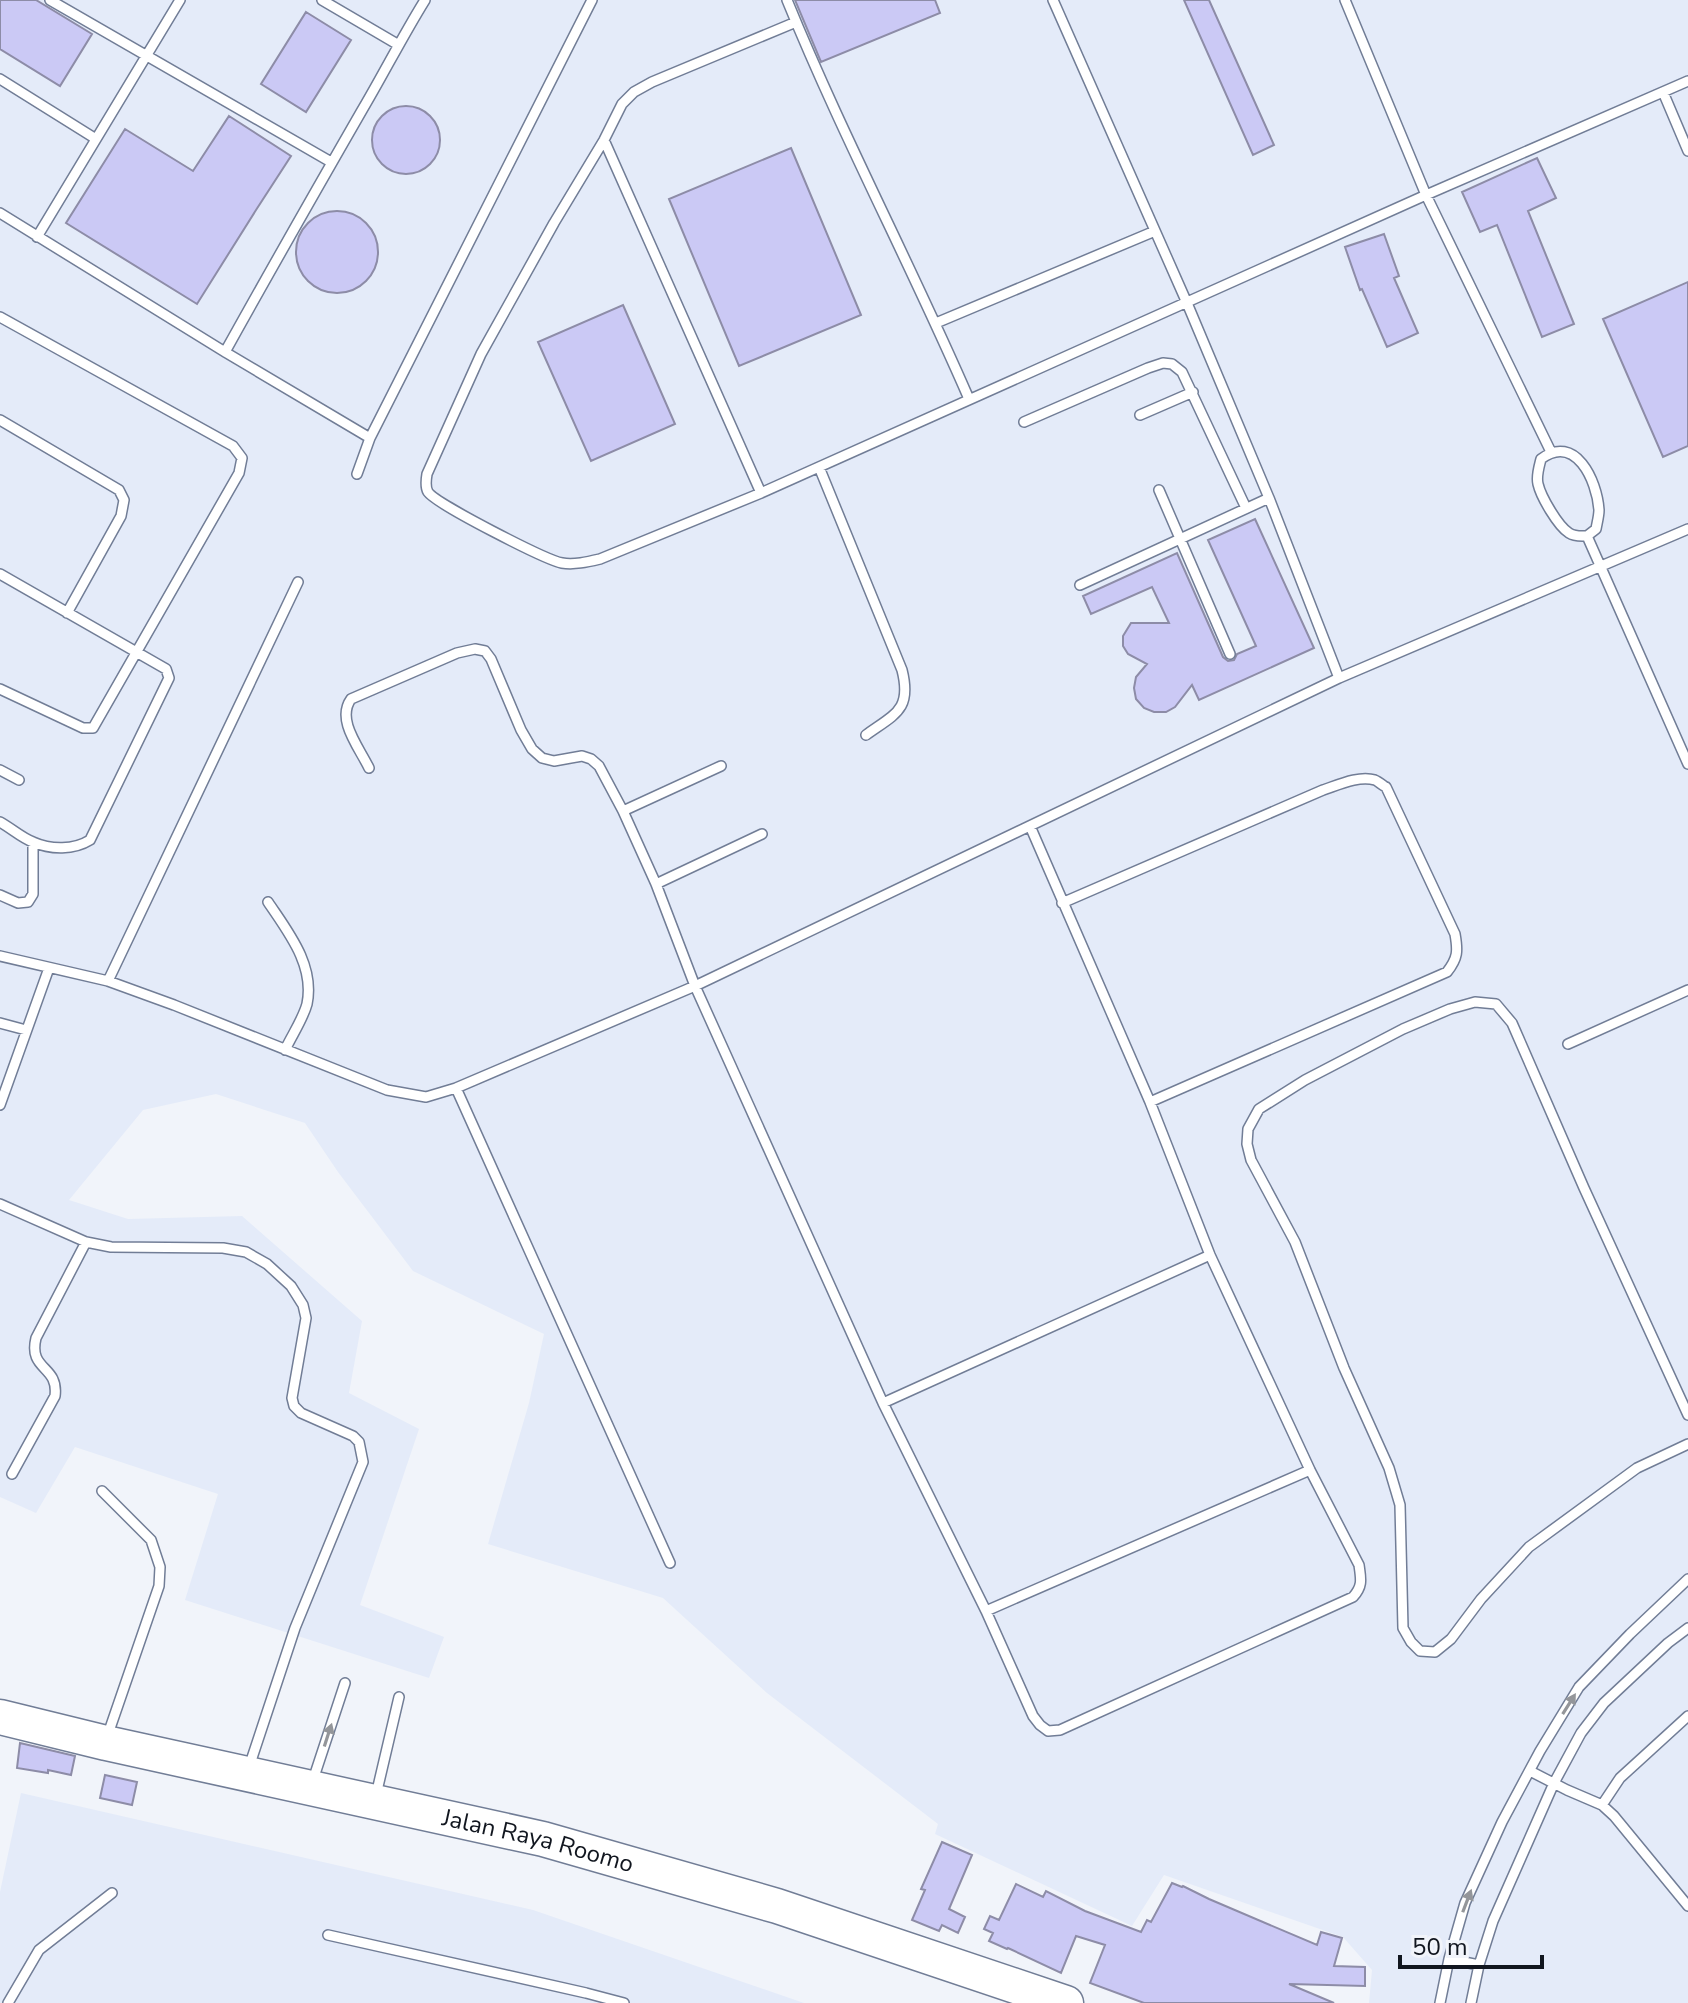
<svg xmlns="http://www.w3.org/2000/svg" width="1688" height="2003" font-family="'Nunito Sans',sans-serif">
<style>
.built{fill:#e4ebf9}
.building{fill:#cbc9f5;stroke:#8d8ca7;stroke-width:2}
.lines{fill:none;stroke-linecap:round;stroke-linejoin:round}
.lane-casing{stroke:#717d96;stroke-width:12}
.highway-casing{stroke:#717d96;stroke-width:37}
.lane{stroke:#fff;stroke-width:9}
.highway{stroke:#fff;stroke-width:34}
.oneway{fill:#94969a}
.labels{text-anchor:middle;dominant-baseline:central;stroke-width:7;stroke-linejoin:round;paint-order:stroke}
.street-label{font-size:24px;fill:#11161f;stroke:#f1f4fa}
</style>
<rect width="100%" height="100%" fill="#f1f4fa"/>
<path class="built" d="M0,0h1688v2003h-319l3,-33 -29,-33 -179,-62 -32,51 -197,-92 3,-10 -171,-131 -104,-95 -175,-54 41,-141 15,-69 -131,-63 -75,-99 -33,-49 -89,-29 -73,16 -74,90 59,19 114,-3 120,105 -13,72 70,36 -59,176 84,32 -15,41 -244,-78 33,-106 -143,-47 -39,66 -36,-16z
M21,1793l512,117 271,93h-804v-111z"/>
<path class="building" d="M0,0h36l56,34 -32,52 -60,-37z
M795,0h140l5,13 -119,49z
M1184,0h25l65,145 -21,10z
M306,12l45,28 -45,72 -45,-28z
M372 140a34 34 0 1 1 68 0a34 34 0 1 1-68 0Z
M229,116l62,40 -35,54 -59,94 -131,-81 59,-94 68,42z
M791,148l70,167 -122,51 -70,-167z
M1537,158l19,40 -28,13 46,113 -32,13 -45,-112 -17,7 -18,-40z
M296 252a41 41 0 1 1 82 0a41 41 0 1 1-82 0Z
M1384,234l15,42 -5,2 24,55 -31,14 -25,-58 -2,1 -15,-43z
M1688,282v164l-25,11 -60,-138z
M623,305l52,119 -84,37 -53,-119z
M1255,519l59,129 -115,52 -7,-15 -17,22 -9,5h-12l-10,-4 -8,-9 -2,-11 2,-11 11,-13 -19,-10 -5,-8v-10l8,-13h38l-17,-36 -61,27 -8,-18 94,-43 46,104 5,4 6,-1 3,-6 19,-8 -48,-106z
M20,1743l55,13 -4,19 -23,-5v3l-31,-5z
M105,1775l32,7 -5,23 -32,-7z
M942,1842l30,13 -23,54 16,8 -7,16 -16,-8 -3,6 -27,-11 13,-30 -4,-1z
M1172,1883l10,4 1,-1 26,13 108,46 4,-13 21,6 -8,28 31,1v19l-76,-2 45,19h-190l-54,-20 15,-38 -29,-9 -15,37 -53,-25 -1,1 -18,-8 4,-8 -9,-4 6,-13 9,4 17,-36 27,13 3,-6 39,20 56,21 6,-12 4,2z"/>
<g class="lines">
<defs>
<path id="lane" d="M50,0l281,162
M322,0l75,44
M787,0c55,135 124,265 182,399
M1053,0l134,303 82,195 70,180
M1345,0l81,195 125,257
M796,22l-144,60 -18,10 -12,12 -18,36 -50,83 -73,131 -54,120c-1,6 -2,13 1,18 8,12 118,68 134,71 12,2 25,-1 38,-4l161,-66 665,-298 262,-114
M0,79l96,60
M1663,92l25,59
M604,140l157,353
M0,213l225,139 145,86
M37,237l143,-237
M0,317l233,129 9,12 -3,15 -146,255h-10l-83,-39
M936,323l219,-92
M225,352c45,-81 90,-160 136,-240 22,-37 41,-75 64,-112
M1140,415l53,-23
M0,420l119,70 5,10 -3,16 -54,97
M1024,422l124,-54 15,-5 9,1 10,8 64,136
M819,467l83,203c10,40 -7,44 -36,65
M357,474l13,-36 222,-438
M1159,490l71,164
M1587,536l9,-7c1,-6 3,-13 3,-19 -2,-30 -24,-77 -58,-51 -2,8 -5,17 -3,25 3,13 20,42 31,49 6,4 12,3 18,3l101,228
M0,574l166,95 3,9 -79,162c-16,10 -39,10 -57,2 -11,-4 -22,-14 -33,-20
M1080,585l189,-87
M369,768c-10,-21 -33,-48 -18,-69l106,-46 18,-4 10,2 6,8 30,71 11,19 10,9 12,3 28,-5 9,3 8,7 24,45 33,73 39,102 188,417 103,208 47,105 7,9 8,6 12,-1 293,-133c10,-11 8,-18 6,-32l-49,-95 -100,-215 -60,-153 -120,-276
M0,770l19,10
M623,811l98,-45
M656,884l106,-50
M0,895l18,8 10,-1 5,-8v-52
M268,902c20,30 47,63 39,102 -4,15 -15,31 -22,46
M1062,903l261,-113c15,-5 36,-15 52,-10 1,0 10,7 11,7l69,147c3,17 3,24 -8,38l-297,130
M0,956l108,25 66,24 213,85 39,7 30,-9 239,-102 644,-308 349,-149
M108,981l190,-399
M0,1023l26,7
M1568,1044l120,-54
M456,1088l214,475
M0,1105l49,-137
M0,1204l86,38 25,5 112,1 23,4 21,12 24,22 12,19 3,13 -14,80 2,8 7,7 52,23 6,6 4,20 -68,166 -47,142
M883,1403l327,-148
M1688,1415l-104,-227 -72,-165 -16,-19 -21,-2 -25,7 -47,20 -98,51 -46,29 -11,20 -1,15 4,16 44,82 49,126 45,100 11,37 3,123 8,14 9,9 15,1 16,-13 30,-40 48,-52 108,-79 51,-24
M12,1474l43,-78c4,-31 -27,-25 -19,-58l50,-96
M102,1491l49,49 9,27 -1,19 -52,151
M986,1611l324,-141
M1688,1716l-68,62 -18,27 12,11 74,90
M1530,1771l37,19 35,15
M312,1783l33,-100
M376,1795l23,-98
M328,1935l258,58 38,10
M1449,1959l30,6
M8,2003l31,-53 73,-57
M1440,2003l9,-44 16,-56 37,-81 38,-71 39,-64 51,-53 58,-55
M1471,2003l8,-38 14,-44 61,-138 27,-50 23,-30 64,-60 20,-15"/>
<g id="highway">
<path id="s1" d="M0,1717l106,26 437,96 234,67 289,97"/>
</g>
</defs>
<use href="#lane" class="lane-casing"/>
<use href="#highway" class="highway-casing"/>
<use href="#lane" class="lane"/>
<use href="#highway" class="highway"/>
</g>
<defs><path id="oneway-solid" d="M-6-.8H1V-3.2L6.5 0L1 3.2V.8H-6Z" transform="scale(2)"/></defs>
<g class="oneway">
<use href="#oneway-solid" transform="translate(1569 1704) rotate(-58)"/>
<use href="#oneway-solid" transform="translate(328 1735) rotate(-72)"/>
<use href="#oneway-solid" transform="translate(1467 1901) rotate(-69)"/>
</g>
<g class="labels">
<g class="street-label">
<text stroke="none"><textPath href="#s1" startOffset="552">Jalan Raya Roomo</textPath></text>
</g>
</g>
<path d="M1400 1955v12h142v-12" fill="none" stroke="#11161f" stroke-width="4"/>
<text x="1412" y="1955" font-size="24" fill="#11161f" stroke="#f1f4fa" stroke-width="6" paint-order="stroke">50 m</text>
</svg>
